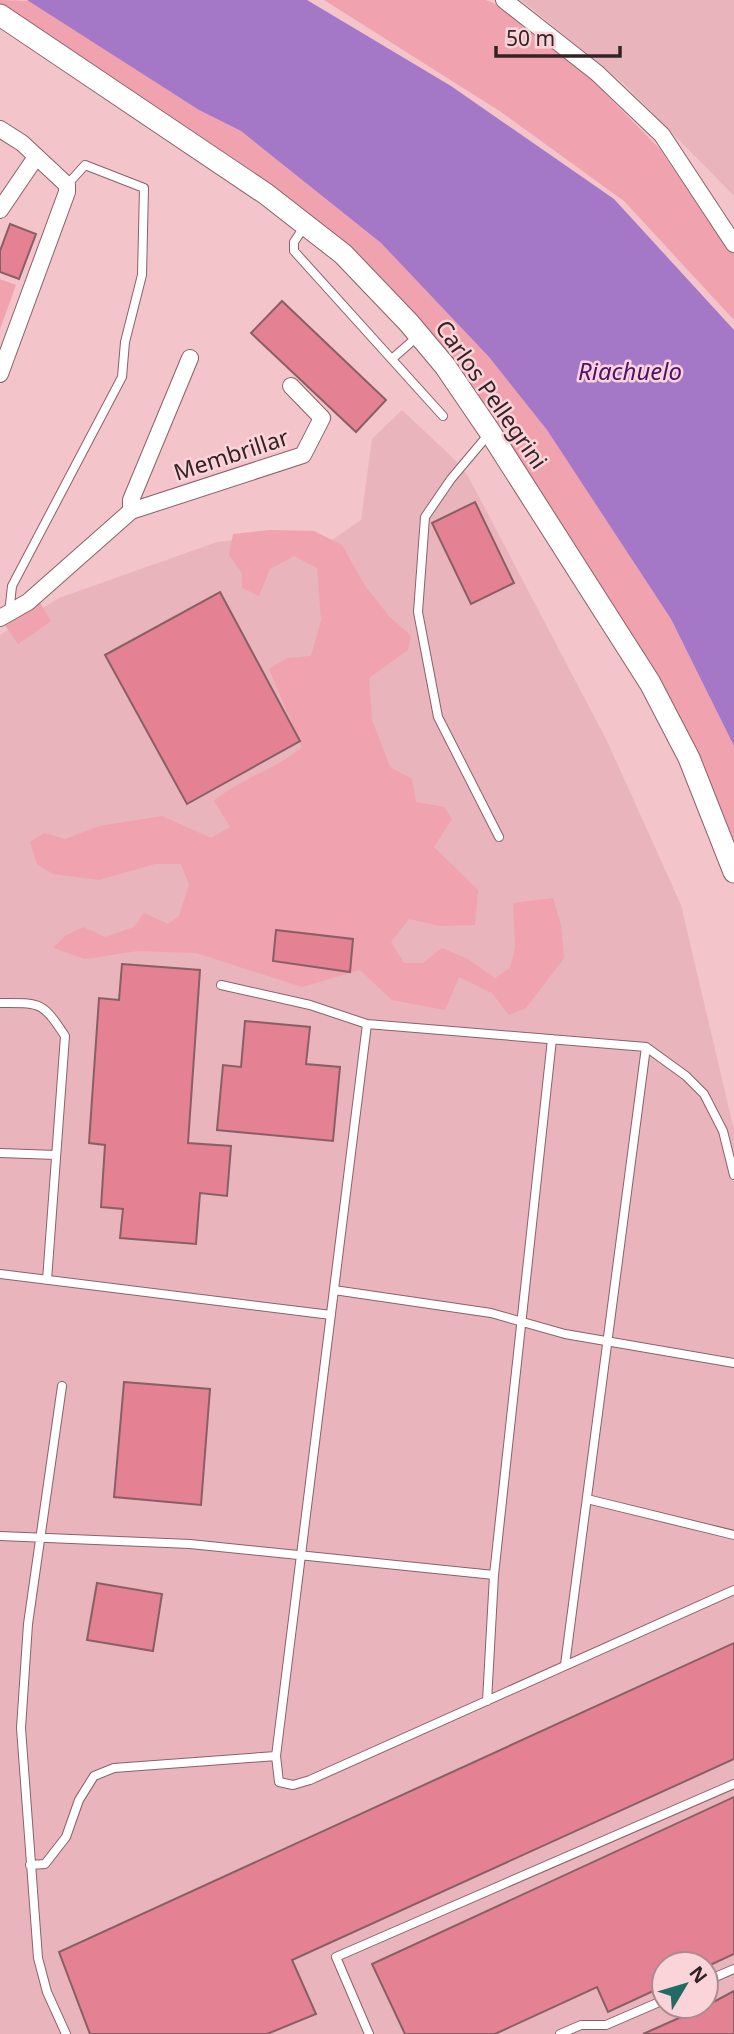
<svg xmlns="http://www.w3.org/2000/svg" width="734" height="2034" font-family="'Noto Sans',sans-serif">
<style>
.built{fill:#e9b4bc;fill-rule:evenodd}
.green{fill:#f0a2ae}
.water{fill:#a478c6}
.building{fill:#e48192;stroke:#895f65;stroke-width:2}
.lines{fill:none;stroke-linecap:round;stroke-linejoin:round}
.service-casing{stroke:#8b6167;stroke-width:10}
.minor-casing{stroke:#8b6167;stroke-width:18}
.tertiary-casing{stroke:#8b6167;stroke-width:23}
.service{stroke:#fff;stroke-width:8}
.minor{stroke:#fff;stroke-width:16}
.tertiary{stroke:#fff;stroke-width:21}
.labels{text-anchor:middle;dominant-baseline:central;stroke-width:5;stroke-linejoin:round;paint-order:stroke}
.street-label{font-size:23px;fill:#342225;stroke:#fbd4d9}
.water-label{font-size:24px;font-style:italic;fill:#4e1071;stroke:#fbd4d9}
</style>
<rect width="100%" height="100%" fill="#f4c4cb"/>
<path class="built" d="M521,0h213v196l-112,-114z
M402,410l52,49 14,17 139,265 74,164 53,225v904h-734v-1399l59,-37 158,-56 73,-8 30,14 41,-28 11,-81zM664,1964h42v42h-42z"/>
<path class="green" d="M0,0l29,1 170,109 42,21 140,112 108,114 58,73 124,189 63,127v103l-30,-81 -296,-456 -198,-166 -210,-142z
M324,0h162l19,8 73,58 81,82 50,74 25,30v68l-110,-119 -123,-89z
M0,279l16,6 -16,44z
M270,530l44,1 28,14 23,41 24,30 22,20 -3,14 -39,28 3,42 18,47 22,12 4,23 28,5 8,12 -18,28 44,43 -3,35 -35,1 -31,-7 -18,23 13,21h19l19,-15 26,11 27,19 15,-10 5,-20 -2,-45 40,-5 8,27 3,33 -38,50 -17,7 -17,-22 -33,-16 -14,33 -53,-10 -32,-30 -58,17 -106,-34 -58,-2 -53,8 -32,-11 12,-12 18,-9 22,10 29,-10 10,-14 24,11 11,-8 10,-31 -8,-21h-26l-56,16 -46,-6 -16,-10 -7,-22 14,-9 21,6 34,-13 63,-10 49,22 19,-11 -16,-26c27,-23 61,-31 88,-54l-33,-78 18,-11 24,-2 10,-36 -4,-52 -23,-12 -24,13 -11,27 -17,-8v-15l-13,-18 4,-21z
M39,601l12,20 -33,23 -14,-20z"/>
<path class="water" d="M27,0h280l144,86 163,113 120,131v416l-63,-127 -124,-189 -58,-73 -108,-114 -140,-112 -42,-21z"/>
<path class="building" d="M10,224l26,10 -17,45 -19,-7v-21z
M282,301l104,99 -30,32 -105,-99z
M475,502l39,81 -43,21 -39,-81z
M220,592l80,149 -113,63 -82,-149z
M276,930l77,9 -3,33 -77,-11z
M122,964l78,6 -12,173 43,3 -4,50 -27,-3 -4,51 -76,-6 3,-29 -22,-2 4,-62 -16,-2 10,-145 20,2z
M245,1021l65,6 -4,37 34,3 -7,74 -116,-11 6,-65 18,2z
M124,1382l86,7 -9,116 -87,-8z
M97,1583l65,11 -9,57 -66,-11z
M734,1643v116l-442,201 24,54 -49,20h-177l-31,-82z
M734,1797v157l-28,13v-3h-42v22l-56,26 -11,-25 -102,47h-90l-33,-70z
M734,1991v43h-91l63,-28z"/>
<g class="lines">
<defs>
<path id="service" d="M306,224l-12,18v9l149,165
M393,358l24,-21
M488,435l-37,44 -26,38 -7,95 20,105 61,120
M9,613l3,-27 110,-209 3,-35 17,-67 2,-87 -59,-23 -18,20
M221,985l89,20 57,19 279,23 40,29 18,18 19,37 11,44
M0,1003c41,0 42,-2 65,33l-18,244
M367,1024l-91,732 3,26 14,3 17,-5 424,-190
M0,1153l56,2
M0,1274l331,41
M334,1290l157,23 74,21 169,29
M62,1386l-34,238 -7,104 17,230 9,34 19,42
M587,1499l147,36
M0,1536l190,8 304,31
M565,1665l81,-618
M487,1701l7,-126 58,-536
M30,1865l15,-1 21,-27 13,-37 15,-24 20,-8 162,-12
M706,1981l28,-12
M369,2034l-33,-77 398,-173
M560,2034l21,-9h25l58,-25"/>
<path id="minor" d="M504,0l93,73 65,62 72,109
M0,129l22,14 45,42v7l-67,182
M0,210l36,-53
M131,511v-11l59,-142
M0,618l28,-16 103,-91 172,-56 19,-37 -31,-32"/>
<path id="tertiary" d="M0,15l266,179 77,60 66,69 36,43 45,66 160,251 39,75 45,114"/>
</defs>
<use href="#service" class="service-casing"/>
<use href="#minor" class="minor-casing"/>
<use href="#tertiary" class="tertiary-casing"/>
<use href="#service" class="service"/>
<use href="#minor" class="minor"/>
<use href="#tertiary" class="tertiary"/>
</g>
<g class="labels">
<g class="street-label">
<text transform="translate(492 394) rotate(55)">Carlos Pellegrini</text>
<text transform="translate(231 454) rotate(-18)">Membrillar</text>
</g>
<g class="water-label">
<text x="630" y="370">Riachuelo</text>
</g>
</g>
<g transform="translate(685 1985) rotate(52)"><circle r="33" fill="#fbd4d9" stroke="#ab8d91" stroke-width="2"/>
<path d="M0-5L12 26L0 18L-12 26Z" fill="#206b66"/>
<text y="-10" font-size="19" font-weight="bold" text-anchor="middle" fill="#342225">N</text>
</g>
<path d="M496 46v10h124v-10" fill="none" stroke="#342225" stroke-width="3.5"/>
<text x="506" y="46" font-size="21" fill="#342225" stroke="#fbd4d9" stroke-width="5" paint-order="stroke">50 m</text>
</svg>
